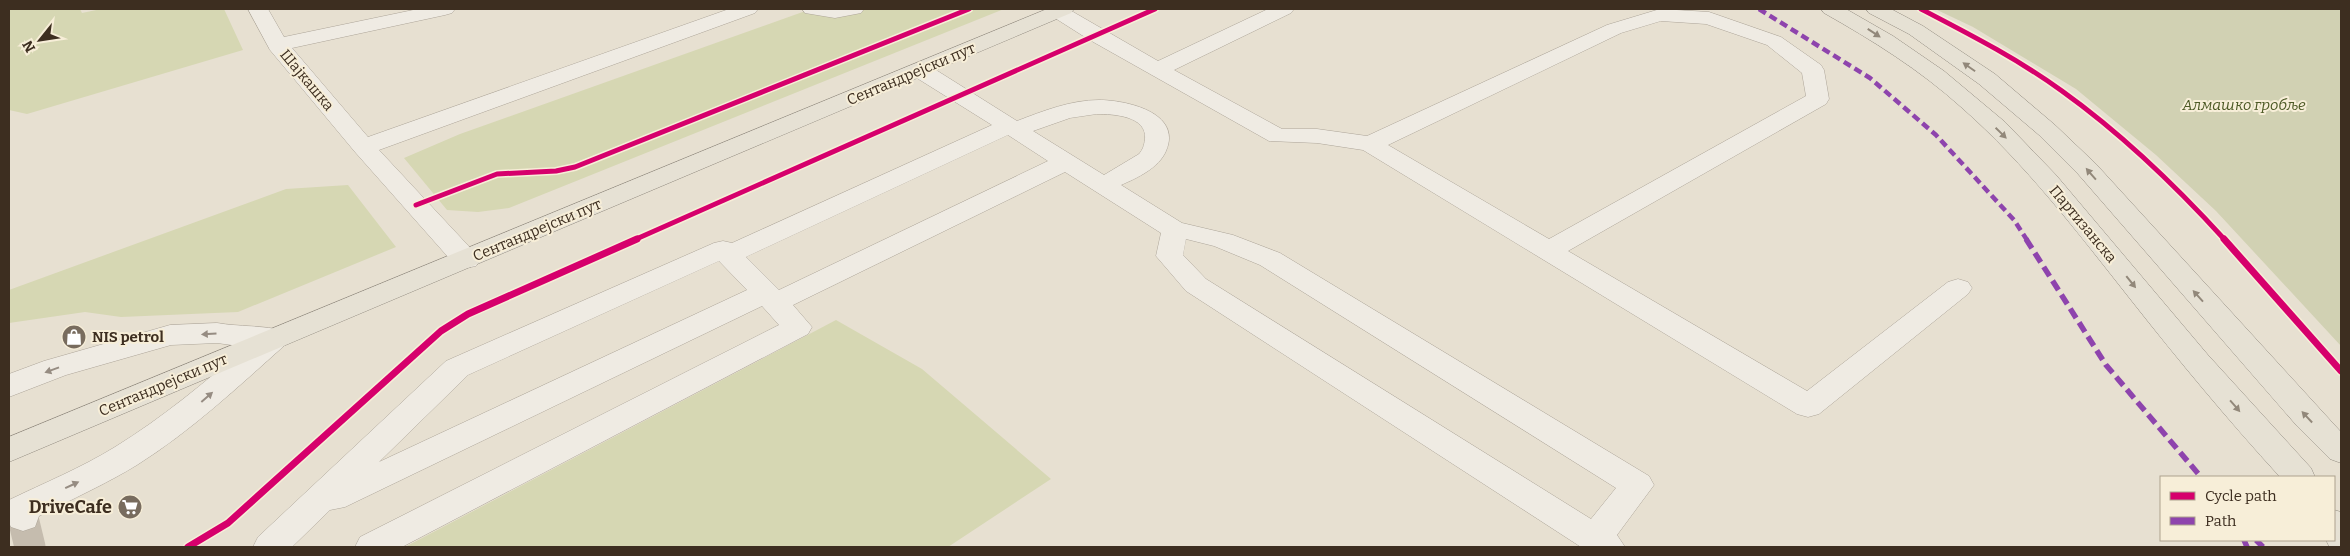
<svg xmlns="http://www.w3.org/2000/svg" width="2350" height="556" font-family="Bitter,serif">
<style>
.green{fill:#d6d7b3}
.cemetery{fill:#d1d1b3}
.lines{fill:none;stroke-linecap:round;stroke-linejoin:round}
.minor-tunnel{stroke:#c5bcae;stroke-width:31;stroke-dasharray:31 15;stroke-linecap:butt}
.minor-casing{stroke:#ada599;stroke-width:1}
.major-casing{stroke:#928b80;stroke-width:1}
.minor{fill:#efebe3;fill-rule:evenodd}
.major{fill:#e6e1d4;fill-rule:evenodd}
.quiet-far1{stroke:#8e44ad;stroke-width:4.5;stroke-dasharray:8 4.5;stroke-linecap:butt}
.quiet{stroke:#8e44ad;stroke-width:5.5;stroke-dasharray:11 5.5;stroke-linecap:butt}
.cycleway-far1-casing{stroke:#f7eed8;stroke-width:8}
.cycleway-casing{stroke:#f7eed8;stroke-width:10}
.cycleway-far1{stroke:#d6006c;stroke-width:5}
.cycleway{stroke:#d6006c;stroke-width:7}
.oneway{fill:#92887a}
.oneway2{fill:#968c82}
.labels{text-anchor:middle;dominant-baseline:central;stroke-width:4;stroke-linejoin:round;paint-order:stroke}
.street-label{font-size:15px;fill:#3d2e20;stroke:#f7eed8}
.park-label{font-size:15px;font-style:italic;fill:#4d5a26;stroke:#f7eed8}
.poi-label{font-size:15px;font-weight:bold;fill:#3d2e20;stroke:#f7eed8;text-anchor:start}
.near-poi-label{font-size:18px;font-weight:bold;fill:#3d2e20;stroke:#f7eed8;text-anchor:end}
</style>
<rect width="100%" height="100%" fill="#e7e0d1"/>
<path class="green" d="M9,9h71l2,4 19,-4h123l19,41 -216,64 -18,-4z
M811,9h193l-495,199 -31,4 -31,-2 -43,-52 56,-24z
M348,185l48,62 -158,65 -117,5 -36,-5 -76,11v-33l277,-101z
M836,320l86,49 129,110 -103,68h-543z"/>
<path class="cemetery" d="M1935,9h406v337l-125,-135 -60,-56 -80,-66 -103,-62z"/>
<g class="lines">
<path class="minor-tunnel" d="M23,518l7,29h-2"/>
<defs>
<path id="minor" d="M248,9h20l16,28 134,-28h37l-3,4 -7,2 -153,33 76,89 361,-128h29l-3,4 -376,137 97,104 4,6 -4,6 -10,2 -10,-2 -101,-114 -85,-102z
M802,9h62l-3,4 -26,5 -30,-5z
M1044,9h24l90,52 110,-52h26l-3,4 -117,57 108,59h35l50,7 240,-111 53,-16 49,3 72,25 40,28 3,5 5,29 -3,5 -258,147 239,140 141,-109 10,-3 10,3 4,6 -4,6 -149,120 -11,3 -11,-3 -434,-264 -46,-7 -48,-2 -181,-102 -41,-26zM1661,21l45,3 61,21 35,28 4,23 -257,143 -161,-94 233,-112z
M920,63l8,2 89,56c26,-10 54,-21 82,-21 26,0 84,12 67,51 -7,17 -29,27 -45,34l61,38 51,12 47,18 369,223 5,9 -37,50 8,12h-44l-395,-256 -30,-35 5,-23 -96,-61 -272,133 19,22 -4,7 -406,213h-47l5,-10 419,-212 -17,-19 -417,201 -15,3 -38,37h-39l5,-10 188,-176 268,-118 9,-2 9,2 260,-118 -80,-50 -3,-5 3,-5zM1097,114c17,0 50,2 48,25 -1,7 -2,10 -6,15l-35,21 -71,-44 37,-13zM1008,135l40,26 -269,129 -33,-33zM1186,239l28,7 46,19 356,223 -25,31 -385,-240 -23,-24zM719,261l28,29 -368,172 89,-87z
M217,323c23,4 46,2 68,8l5,7 -5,7c-47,42 -94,86 -148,120 -31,19 -65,34 -98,51l-4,11 -12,4 -12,-4 -2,-4v-23c35,-17 72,-32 106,-53 47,-29 89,-64 131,-100l-29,-4 -46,2 -105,30 -57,22v-23l35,-13 126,-36z"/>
<path id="major" d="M1047,9h27l-3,4 -1062,449v-25z
M1821,9h25l47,27 51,35 61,51 51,53 152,180 103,113 4,9h-35c-52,-57 -101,-116 -149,-177 -53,-67 -105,-136 -170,-193 -41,-37 -89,-67 -137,-94z
M1866,9h25l32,17 72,48 60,51 41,39 245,268v31l-11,-4 -33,-33 -219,-252 -39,-39 -60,-51 -70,-50 -40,-21z
M2334,510l7,2v35l-12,-1 -3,-6h8z"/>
</defs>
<use href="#minor" class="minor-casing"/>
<use href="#major" class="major-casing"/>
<use href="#minor" class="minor"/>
<use href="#major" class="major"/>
<path class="quiet-far1" d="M1759,9l111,69 66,57 78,85 13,20"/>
<path class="quiet" d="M2026,239l80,126 95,112
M2244,540l3,7
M2256,540l7,7"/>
<defs>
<path id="cycleway-far1" d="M1921,9c48,25 97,50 141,82 60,43 114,95 163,149
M416,205l81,-31 59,-3 19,-4 394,-158
M634,240l521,-231"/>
<path id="cycleway" d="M2224,239l117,132
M188,547l40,-24 213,-192 27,-17 169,-75"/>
</defs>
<use href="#cycleway-far1" class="cycleway-far1-casing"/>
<use href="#cycleway" class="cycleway-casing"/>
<use href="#cycleway-far1" class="cycleway-far1"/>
<use href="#cycleway" class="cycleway"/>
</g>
<defs><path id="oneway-solid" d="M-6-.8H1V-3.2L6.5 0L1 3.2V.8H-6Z" transform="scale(1.25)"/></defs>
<g class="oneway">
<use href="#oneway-solid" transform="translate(1874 33) rotate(33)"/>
<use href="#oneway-solid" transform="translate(1969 67) rotate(-145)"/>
<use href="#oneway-solid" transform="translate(2001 133) rotate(44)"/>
<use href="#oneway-solid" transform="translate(2091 174) rotate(-131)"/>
<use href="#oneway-solid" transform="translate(2131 282) rotate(51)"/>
<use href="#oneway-solid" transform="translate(2198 296) rotate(-132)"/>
<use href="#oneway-solid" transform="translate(2235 406) rotate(49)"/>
<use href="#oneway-solid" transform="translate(2307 417) rotate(-133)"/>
</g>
<g class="oneway2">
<use href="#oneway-solid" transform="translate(209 334) rotate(177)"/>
<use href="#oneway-solid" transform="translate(52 370) rotate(160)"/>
<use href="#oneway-solid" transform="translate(207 397) rotate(-41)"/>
<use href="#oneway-solid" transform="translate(72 485) rotate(-25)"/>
</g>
<defs>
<symbol id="shop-disc" viewBox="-11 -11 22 22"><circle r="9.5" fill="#786c5e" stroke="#f7eed8"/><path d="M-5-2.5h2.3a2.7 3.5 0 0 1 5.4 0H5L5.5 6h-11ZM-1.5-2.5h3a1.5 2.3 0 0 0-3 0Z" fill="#fff"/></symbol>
<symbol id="supermarket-disc" viewBox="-11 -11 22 22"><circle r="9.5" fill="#786c5e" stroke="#f7eed8"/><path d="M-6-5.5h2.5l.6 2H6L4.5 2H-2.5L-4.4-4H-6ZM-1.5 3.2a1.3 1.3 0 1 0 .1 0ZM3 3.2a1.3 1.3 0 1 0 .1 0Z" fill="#fff"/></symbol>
</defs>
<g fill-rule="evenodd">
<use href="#shop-disc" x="60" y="323" width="28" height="28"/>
<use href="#supermarket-disc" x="116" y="493" width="28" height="28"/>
</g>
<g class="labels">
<g class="street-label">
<text transform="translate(911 74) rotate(-23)">Сентандрејски пут</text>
<text transform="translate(307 80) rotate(50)">Шајкашка</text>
<text transform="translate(2083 224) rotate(50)">Партизанска</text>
<text transform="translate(537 230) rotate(-23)">Сентандрејски пут</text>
<text transform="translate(163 385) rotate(-23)">Сентандрејски пут</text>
</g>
<g class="park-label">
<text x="2244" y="105">Алмашко гробље</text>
</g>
<g class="poi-label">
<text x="92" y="337">NIS petrol</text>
</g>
<g class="near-poi-label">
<text x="112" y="507">DriveCafe</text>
</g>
</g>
<rect width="2350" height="556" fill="none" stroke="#3d2e20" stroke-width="20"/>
<rect x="2160" y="476" width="175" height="65" fill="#f7eed8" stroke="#ada18e"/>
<rect x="2170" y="492" width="25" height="8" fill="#d6006c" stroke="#ada18e"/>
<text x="2205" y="501" font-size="15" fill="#3d2e20">Cycle path</text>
<rect x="2170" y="517" width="25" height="8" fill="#8e44ad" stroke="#ada18e"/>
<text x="2205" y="526" font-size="15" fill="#3d2e20">Path</text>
<g transform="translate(40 40) rotate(240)" stroke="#f7eed8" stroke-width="4" paint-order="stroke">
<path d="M0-4L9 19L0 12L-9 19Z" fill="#3d2e20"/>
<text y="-8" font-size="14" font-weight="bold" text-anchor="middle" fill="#3d2e20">N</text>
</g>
</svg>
